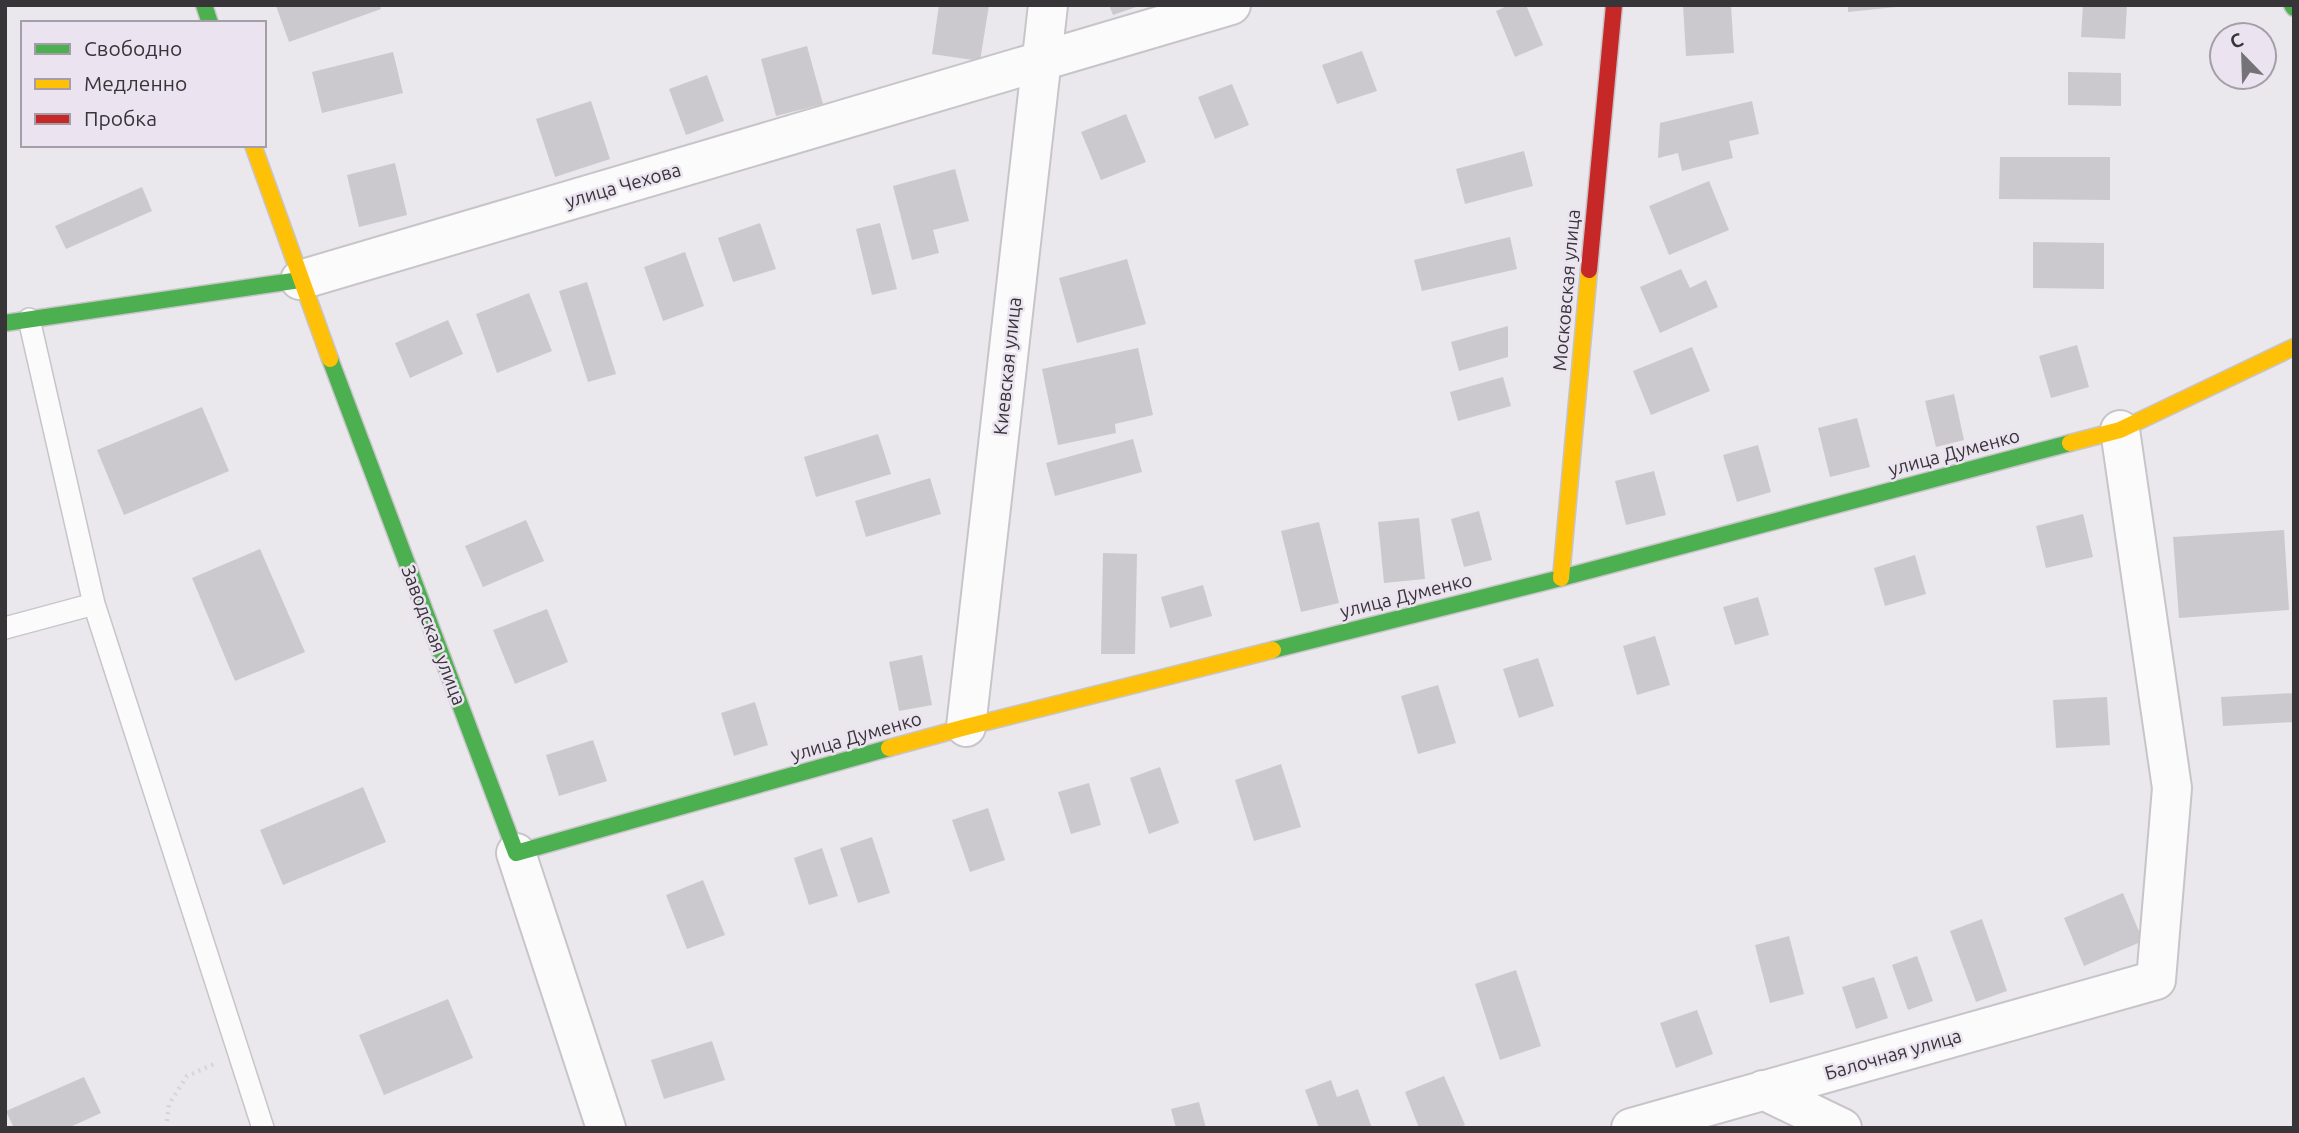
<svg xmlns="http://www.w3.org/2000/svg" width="2299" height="1133" font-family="Ubuntu,sans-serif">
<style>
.building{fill:#ccc9ce}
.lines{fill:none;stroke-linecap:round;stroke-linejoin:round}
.lane-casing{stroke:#c8c5c9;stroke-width:24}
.street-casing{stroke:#c8c5c9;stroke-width:42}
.fast-casing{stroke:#c8c5c9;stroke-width:19}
.slow-casing{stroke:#c8c5c9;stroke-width:19}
.jam-casing{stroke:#c8c5c9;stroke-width:19}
.path{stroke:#d6d4d6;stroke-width:4.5;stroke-dasharray:2 5;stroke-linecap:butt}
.lane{stroke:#fcfbfc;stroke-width:21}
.street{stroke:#fcfbfc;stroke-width:38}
.fast{stroke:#4caf50;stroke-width:16}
.slow{stroke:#ffc107;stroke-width:16}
.jam{stroke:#c62828;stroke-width:16}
.labels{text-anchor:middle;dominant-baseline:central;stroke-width:5;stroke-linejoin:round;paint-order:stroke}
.street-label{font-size:19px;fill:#383539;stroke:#ebe4f0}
</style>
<rect width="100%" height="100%" fill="#eae7ed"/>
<path class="building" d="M279,5h101l1,4 -92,33 -13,-36z
M939,5h50l-9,56 -48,-7z
M1109,5h30v1l-26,9z
M1509,5h17l17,40 -28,12 -19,-46z
M1683,5h48l3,48 -48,3z
M1848,5h48v2l-48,5z
M2083,5h44l-2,34 -44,-2z
M807,46l16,58 -47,12 -15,-57z
M1362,51l15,40 -40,13 -15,-39z
M393,52l10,41 -81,20 -10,-41z
M2068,72l53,1v33l-53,-1z
M707,75l17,46 -38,14 -17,-46z
M1232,84l17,41 -34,14 -17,-42z
M591,101l19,58 -55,18 -19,-58z
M1752,101l7,33 -30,7 4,17 -51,13 -4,-18 -20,5 2,-35z
M1126,114l20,48 -45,18 -20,-48z
M1524,151l9,35 -68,18 -9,-35z
M2000,157h110v43l-111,-1z
M395,163l12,52 -48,12 -12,-52z
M955,169l14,52 -36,9 6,23 -27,7 -19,-74z
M1709,181l20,49 -60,25 -20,-49z
M142,187l10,24 -86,38 -11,-23z
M760,223l16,46 -43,13 -15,-44z
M880,223l17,66 -25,6 -16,-66z
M1510,237l7,32 -95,22 -8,-31z
M2033,242l71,1v46l-71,-1z
M685,252l19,54 -41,15 -19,-54z
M1127,259l19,65 -69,19 -18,-65z
M1681,269l9,19 16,-8 12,27 -58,26 -20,-46z
M587,282l29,92 -28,8 -29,-91z
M529,293l23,58 -55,22 -21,-59z
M448,320l15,34 -53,24 -15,-35z
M1508,326v31l-49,14 -8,-29z
M2077,345l12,42 -38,11 -12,-42z
M1692,347l18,44 -59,24 -18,-44z
M1138,348l15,67 -38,9 1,9 -58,12 -16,-76z
M1503,377l8,29 -53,15 -8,-29z
M1954,394l10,46 -28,7 -11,-46z
M202,407l27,64 -105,44 -27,-65z
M1857,418l13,49 -40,10 -12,-49z
M878,434l13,40 -75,23 -12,-40z
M1133,439l9,33 -87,24 -9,-33z
M1758,445l13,47 -34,10 -14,-47z
M1654,471l12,44 -40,10 -11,-44z
M930,478l11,36 -75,23 -11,-36z
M1479,511l13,49 -28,7 -13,-48z
M2083,514l10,43 -47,11 -10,-42z
M1419,518l6,61 -41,4 -6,-61z
M526,520l18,41 -61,26 -18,-41z
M1319,522l20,81 -38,9 -20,-81z
M2284,530l5,80 -110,8 -6,-81z
M260,549l45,103 -70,29 -43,-103z
M1103,553l34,1 -2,100h-34z
M1915,555l11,39 -41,12 -11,-38z
M1203,585l9,31 -42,12 -9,-31z
M1758,597l11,38 -34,10 -12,-38z
M547,609l21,53 -53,22 -22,-54z
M1655,636l15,49 -33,10 -14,-49z
M922,655l10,50 -33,6 -10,-49z
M1538,658l16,48 -35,12 -16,-49z
M1438,685l18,58 -38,11 -17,-58z
M2294,693v29l-71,4 -2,-29z
M2107,697l3,48 -54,3 -3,-48z
M755,702l13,43 -34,11 -13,-43z
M593,740l14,41 -48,15 -13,-41z
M1281,764l20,63 -47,14 -19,-61z
M1160,767l19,56 -30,11 -19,-56z
M1089,783l12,42 -30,9 -13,-42z
M363,787l23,55 -103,43 -23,-55z
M988,808l17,52 -35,12 -18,-52z
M872,837l18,56 -32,10 -18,-55z
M822,848l16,48 -29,9 -15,-47z
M703,880l22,55 -38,14 -21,-54z
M2123,893l20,48 -59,25 -20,-48z
M1982,919l25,72 -31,11 -26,-71z
M1789,936l15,58 -34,9 -15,-58z
M1917,956l16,45 -25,9 -16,-45z
M1516,970l25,76 -41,14 -25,-76z
M1874,977l14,41 -32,11 -14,-42z
M448,999l25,59 -89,37 -25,-60z
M1697,1010l16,44 -37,14 -16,-45z
M712,1041l13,39 -61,19 -13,-39z
M1444,1076l21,49 -7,3h-39l-14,-36z
M84,1077l17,36 -33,15h-54l-8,-17z
M1331,1080l6,17 21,-8 14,39h-53l-14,-38z
M1199,1102l7,26h-30l-5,-19z"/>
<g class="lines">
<defs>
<path id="lane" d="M29,319l65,285 169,524
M5,628l89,-24"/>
<path id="street" d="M300,280l931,-275
M966,727l82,-722
M516,853l90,275
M1763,1090l79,38
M1631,1128l525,-148 16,-192 -52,-358"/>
<path id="fast" d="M204,5l6,18
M2292,5l2,3
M5,323l295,-43
M330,359l186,494 373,-105
M1273,650l288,-72 509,-135"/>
<path id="slow" d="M253,145l77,214
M2070,443l50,-13 174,-83
M1561,578l28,-308
M889,748l77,-21 307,-77"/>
<path id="jam" d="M1589,270l25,-265"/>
</defs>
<use href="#lane" class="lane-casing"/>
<use href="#street" class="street-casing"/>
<use href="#fast" class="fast-casing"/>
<use href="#slow" class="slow-casing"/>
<use href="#jam" class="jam-casing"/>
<path class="path" d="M166,1128l3,-24 18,-28 27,-12"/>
<use href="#lane" class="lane"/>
<use href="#street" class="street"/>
<use href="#fast" class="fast"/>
<use href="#slow" class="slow"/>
<use href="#jam" class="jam"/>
</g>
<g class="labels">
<g class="street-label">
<text transform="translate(623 185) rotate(-16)">улица Чехова</text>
<text transform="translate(1566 290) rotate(-85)">Московская улица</text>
<text transform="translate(1007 366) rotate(-84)">Киевская улица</text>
<text transform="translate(1954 452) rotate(-15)">улица Думенко</text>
<text transform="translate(1406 595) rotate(-14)">улица Думенко</text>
<text transform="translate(434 635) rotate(69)">Заводская улица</text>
<text transform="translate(856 736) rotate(-16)">улица Думенко</text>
<text transform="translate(1893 1054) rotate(-16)">Балочная улица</text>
</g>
</g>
<rect width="2299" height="1133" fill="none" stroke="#383539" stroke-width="14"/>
<rect x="21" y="21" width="245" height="126" fill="#ebe4f0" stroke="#a39ea7" stroke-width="2"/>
<rect x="35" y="44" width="35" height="10" fill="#4caf50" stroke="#a39ea7" stroke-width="2"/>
<text x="84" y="56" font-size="21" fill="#383539">Свободно</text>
<rect x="35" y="79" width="35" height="10" fill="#ffc107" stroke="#a39ea7" stroke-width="2"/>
<text x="84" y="91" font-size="21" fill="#383539">Медленно</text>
<rect x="35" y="114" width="35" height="10" fill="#c62828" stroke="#a39ea7" stroke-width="2"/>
<text x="84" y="126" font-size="21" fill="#383539">Пробка</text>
<g transform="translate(2243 56) rotate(337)"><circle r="33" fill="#ebe4f0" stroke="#a39ea7" stroke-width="2"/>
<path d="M0-5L12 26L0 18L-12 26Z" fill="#767378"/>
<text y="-10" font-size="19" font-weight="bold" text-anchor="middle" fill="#383539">С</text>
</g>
</svg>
